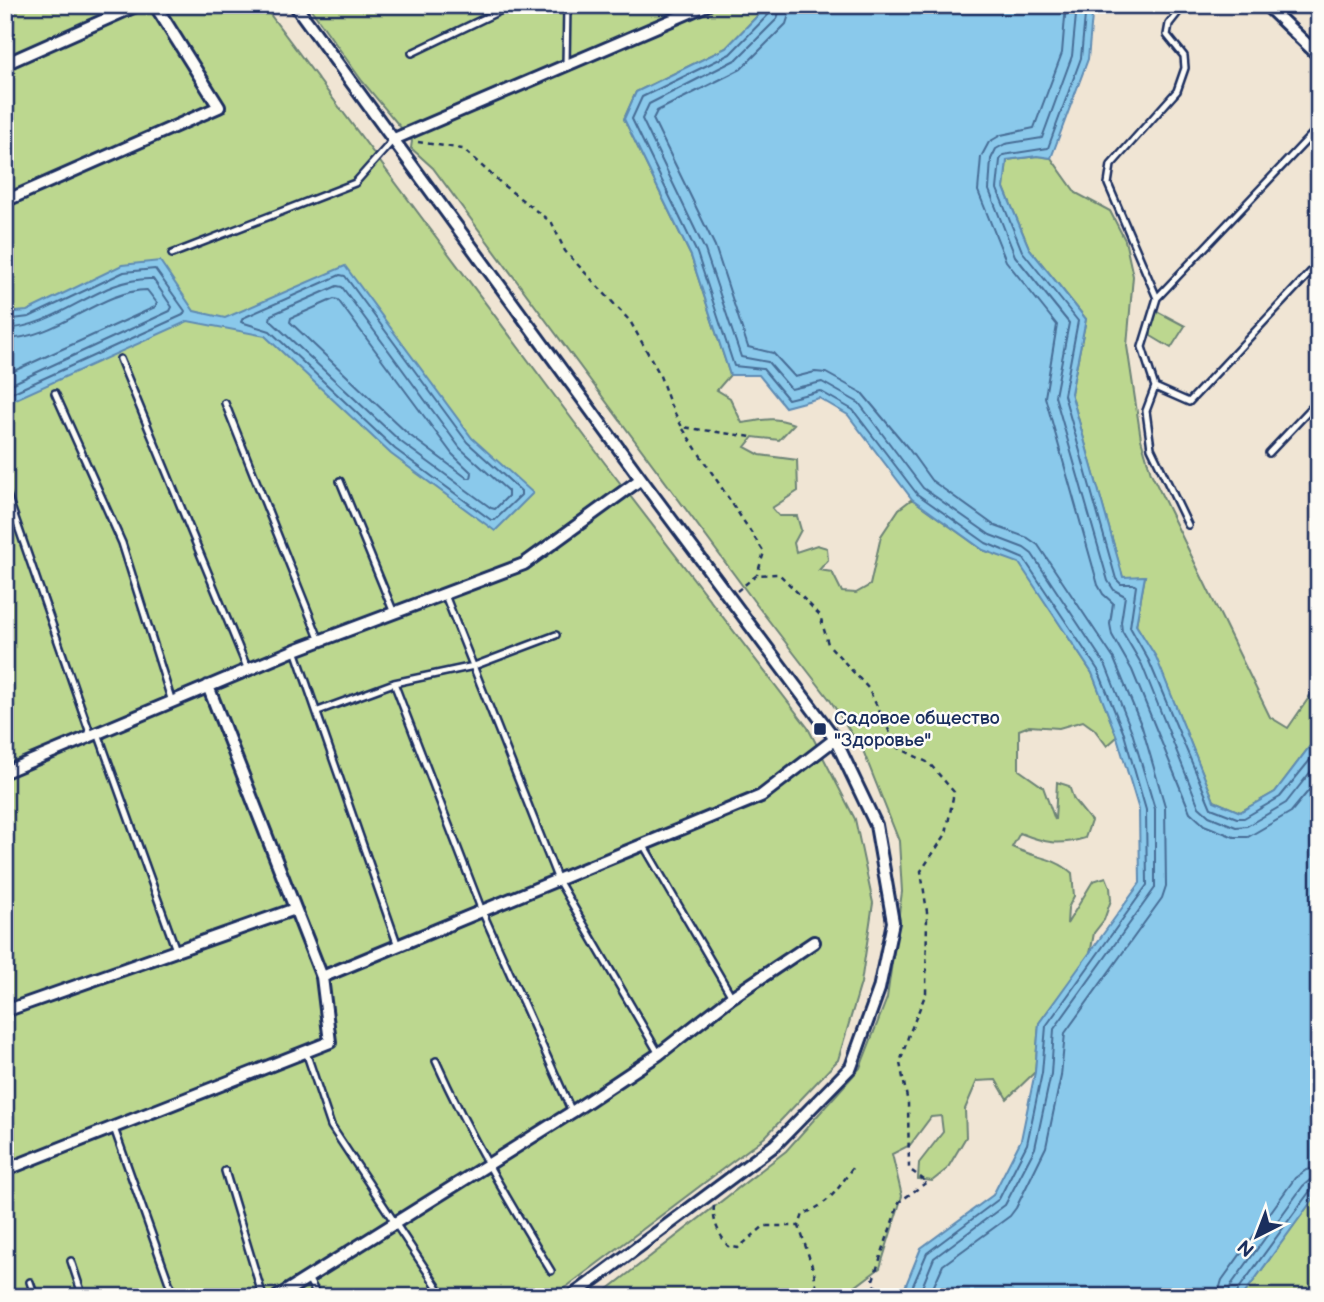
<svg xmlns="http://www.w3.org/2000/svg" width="1324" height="1302" font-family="'Balsamiq Sans',sans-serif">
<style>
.green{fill:#bcd78f;stroke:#6c8376;stroke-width:2}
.water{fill:#8ac9eb;stroke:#5e8bb3;stroke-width:2}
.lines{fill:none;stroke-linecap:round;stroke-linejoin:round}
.shore{stroke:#476d96;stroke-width:2}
.lane-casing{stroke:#1b2f5e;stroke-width:10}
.street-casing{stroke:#1b2f5e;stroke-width:16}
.path{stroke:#1b2f5e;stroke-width:2.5;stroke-dasharray:5 5;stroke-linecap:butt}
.lane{stroke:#fdfcf7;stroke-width:5}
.street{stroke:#fdfcf7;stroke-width:10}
.poi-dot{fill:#1b2f5e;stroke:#fdfcf7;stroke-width:2.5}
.labels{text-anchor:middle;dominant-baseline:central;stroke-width:5;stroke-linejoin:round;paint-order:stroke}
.poi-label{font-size:19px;fill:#1b2f5e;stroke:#fdfcf7;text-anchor:start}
</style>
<rect width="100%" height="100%" fill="#f0e5d4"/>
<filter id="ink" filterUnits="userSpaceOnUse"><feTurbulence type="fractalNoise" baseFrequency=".0143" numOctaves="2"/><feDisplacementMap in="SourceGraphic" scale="14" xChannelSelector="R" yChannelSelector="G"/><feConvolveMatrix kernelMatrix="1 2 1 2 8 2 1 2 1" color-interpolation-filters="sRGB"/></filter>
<g filter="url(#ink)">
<path class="green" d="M5,5h258l341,457 204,266 47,91 18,84 -12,80 -23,77 -73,77 -212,160h-548z
M308,5h460l-42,43 -90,44 -12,27 67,137 39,119 -13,15 13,8 12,25c23,-3 29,-7 52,1l-15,16 -26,-3 -8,10 15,8 37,5 1,31 -26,17 7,8h18l4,14 -7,13 2,9 21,-7 10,3 1,12 -9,10 13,2 10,20 14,1 14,-8 11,-49 18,-27 13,-10 71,51 36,12 73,111 25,64 -10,9 -13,-17 -11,-8 -24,7 -30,-2 -10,4v40l24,17 12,33 2,-38 12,4 5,14 17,21 -6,17c-26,8 -40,5 -65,-5l-8,14c22,11 43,10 60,26l2,23 -6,12 -1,16 26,-43 13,-4 4,10 1,13 -7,20 -10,13 -4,21 -51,69 -4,49 -28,27 -11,-19 -19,1 -12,28 1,28 -19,32 -15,12 -14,-2 1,-16 24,-31 -2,-16 -10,1 -21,28 -18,9 10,42 -22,72 -25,19 3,10h-260l188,-146 74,-83 27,-70 15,-106 -3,-51 -35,-88 -34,-53 -74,-96 -323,-436 -22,-20 1,-7 -50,-60z
M1037,156l14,2 25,35 34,18 15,29 8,36 -6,70 14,93 10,34 119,244 18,11 31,-45v59l-9,4 -35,46 -35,20 -26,-11 -58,-143 -20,-33 9,-49 -22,2 -52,-185 15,-74 -57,-71 -25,-60 3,-28z
M1151,308l34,18 -14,22 -20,-12z
M1319,1191v106h-77l68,-94z"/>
<path class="water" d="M768,5h325l-5,54 -37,99 -14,-2 -30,4 -3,28 25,60 57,71 -15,74 52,184 22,-1 -9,49 20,32 58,144 26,11 35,-20 35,-46 9,-4v449l-77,106h-341l20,-49 72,-53 28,-55 14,-68 4,-49 101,-140 -1,-73 -22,-73 -25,-64 -73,-110 -36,-13 -71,-51 -64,-84 -29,-17 -34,9 -26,-32h-29l-39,-119 -67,-137 12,-27 90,-44z
M160,261l34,50 31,7 120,-52 127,172 61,55 -38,38 -104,-77 -126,-118 -77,-15 -183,83v-91l22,-2 95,-46z"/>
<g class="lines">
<path class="shore" d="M772,5l-2,8 -40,41 -88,43 -10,22 65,134 37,113 29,3 25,30 32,-8 33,19 64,84 69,49 38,16 74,111 26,64 22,76 1,75 -101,141 -4,47 -15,71 -28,55 -72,54 -19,44
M781,5l-4,14 -40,40 -88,45 -7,15 63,131 36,107 27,5 23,27 31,-7 37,21 64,85 67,47 34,13 8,6 74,112 26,66 23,77v79l-101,141 -3,45 -16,74 -30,57 -71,53 -16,39
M792,5l-6,19 -45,45 -84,42 -4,8 62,127 33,101 25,6 22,24 20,-5 11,1 36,20 46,55 23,32 64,46 33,12 10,7 76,114 28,68 23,79 1,80 -4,12 -97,135 -4,43 -15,71 -30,61 -6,8 -67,49 -14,32
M1066,5l-4,48 -28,75 -33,7 -12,7 -8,15 -3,34 28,70 51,64 -12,72 53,188 5,9 10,9 -3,21 2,11 20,35 58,142 14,13 30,12h14l43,-25 28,-34
M1077,5l-5,51 -30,82 -37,6 -9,5 -5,10 -2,31 26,66 54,67 -14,73 53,185 6,9 11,6 -4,26 1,9 20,34 57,142 10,9 27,11 11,-1 39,-23 33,-42
M1086,5l-5,53 -33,90 -45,7 -3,5 -3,29 25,62 56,70 -14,74 52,184 5,5h12l3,2 -6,41 19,34 62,147 26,10h7l36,-21 39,-48
M340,275l5,1 122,166 54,49v4l-26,25h-4l-96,-71 -125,-118 -29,-9 2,-4z
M337,286l5,1 118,161 48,43v5l-13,13 -4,-1 -90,-66 -131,-122 1,-5z
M334,299l4,1 114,154 20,19 -1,5h-4l-59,-44 -118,-112 1,-4z
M5,320l24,-3 95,-45 31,-3 30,42 -2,4 -178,81
M5,329c54,-2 96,-53 148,-50l19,28 -2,4 -165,76
M5,339c54,-1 94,-48 142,-49l10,13 -2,4 -150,68
M1217,1297l5,-17 73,-102 11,-8 13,-2
M1228,1297l3,-12 72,-99 7,-6 9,-1
M1237,1297l1,-7 72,-99 9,-4"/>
<defs>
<path id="lane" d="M412,53l100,-48
M566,65l1,-60
M172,254l183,-71 39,-44
M1157,298l162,-171
M120,359l128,311
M1155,387l-13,-40 15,-49 -49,-114 3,-19 66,-74 8,-23 -1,-12 -17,-21 2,-11 15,-19
M55,393l67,150 50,159
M225,403l95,238
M1269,453l50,-53
M340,481l54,132
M5,489l86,247
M1188,525l-37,-77 -5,-37 9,-24 34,15 130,-139
M1317,544l2,-2
M445,595l113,285 101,174
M295,650l103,296
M394,683l88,228 90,201
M318,711l76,-28 80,-17 82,-31
M98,733l78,217
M644,846l88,151
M306,1052l25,74 111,168
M436,1061c33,74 73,141 115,210
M114,1128l60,169
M225,1171l38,126
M71,1261l12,36
M308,1278l10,19
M30,1282l5,15"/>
<path id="street" d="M295,5l346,474 194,260 41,86 17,97 -14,67 -28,78 -76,78 -204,152
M1266,5l53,51
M5,64l133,-59
M394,139l313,-134
M5,201l214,-94 -64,-102
M5,772l290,-122 229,-86 117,-85
M322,977l439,-181 74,-57
M5,1011l290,-102
M5,1170l325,-128 -8,-65 -114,-291
M277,1297l295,-185 87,-58 73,-57 82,-55"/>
</defs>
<use href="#lane" class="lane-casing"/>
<use href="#street" class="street-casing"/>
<path class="path" d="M418,142l45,7 40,36 49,38 13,28 65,70 29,52 11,31 12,23 70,10
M683,429l81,123 -7,23
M737,591l20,-16 22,-1 41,41 8,29 40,44 29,59 32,16 25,29 -8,42 -25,37 6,41 -1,81 -18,44 -8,26 8,40 1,66 18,13 -28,20 -26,78 7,17
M714,1206c-2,15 5,28 14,40l10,2 26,-22h35
M818,1297l-4,-25 -15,-46 4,-12c26,-10 34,-23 49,-46"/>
<use href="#lane" class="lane"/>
<use href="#street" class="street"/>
</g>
</g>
<rect class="poi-dot" x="813" y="722" width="14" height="14" rx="3.5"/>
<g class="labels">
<g class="poi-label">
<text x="834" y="718">Садовое общество<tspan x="834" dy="22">"Здоровье"</tspan></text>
</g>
</g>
<rect width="1324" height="1302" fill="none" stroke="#fdfcf7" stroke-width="28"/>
<rect x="14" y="14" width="1296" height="1274" fill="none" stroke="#1b2f5e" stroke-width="2.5" filter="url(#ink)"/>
<g transform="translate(1257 1236) rotate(222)" stroke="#fdfcf7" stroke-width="5" paint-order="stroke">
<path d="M0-5L12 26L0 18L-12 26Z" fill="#1b2f5e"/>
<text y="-10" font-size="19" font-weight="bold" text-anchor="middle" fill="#1b2f5e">N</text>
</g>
</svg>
